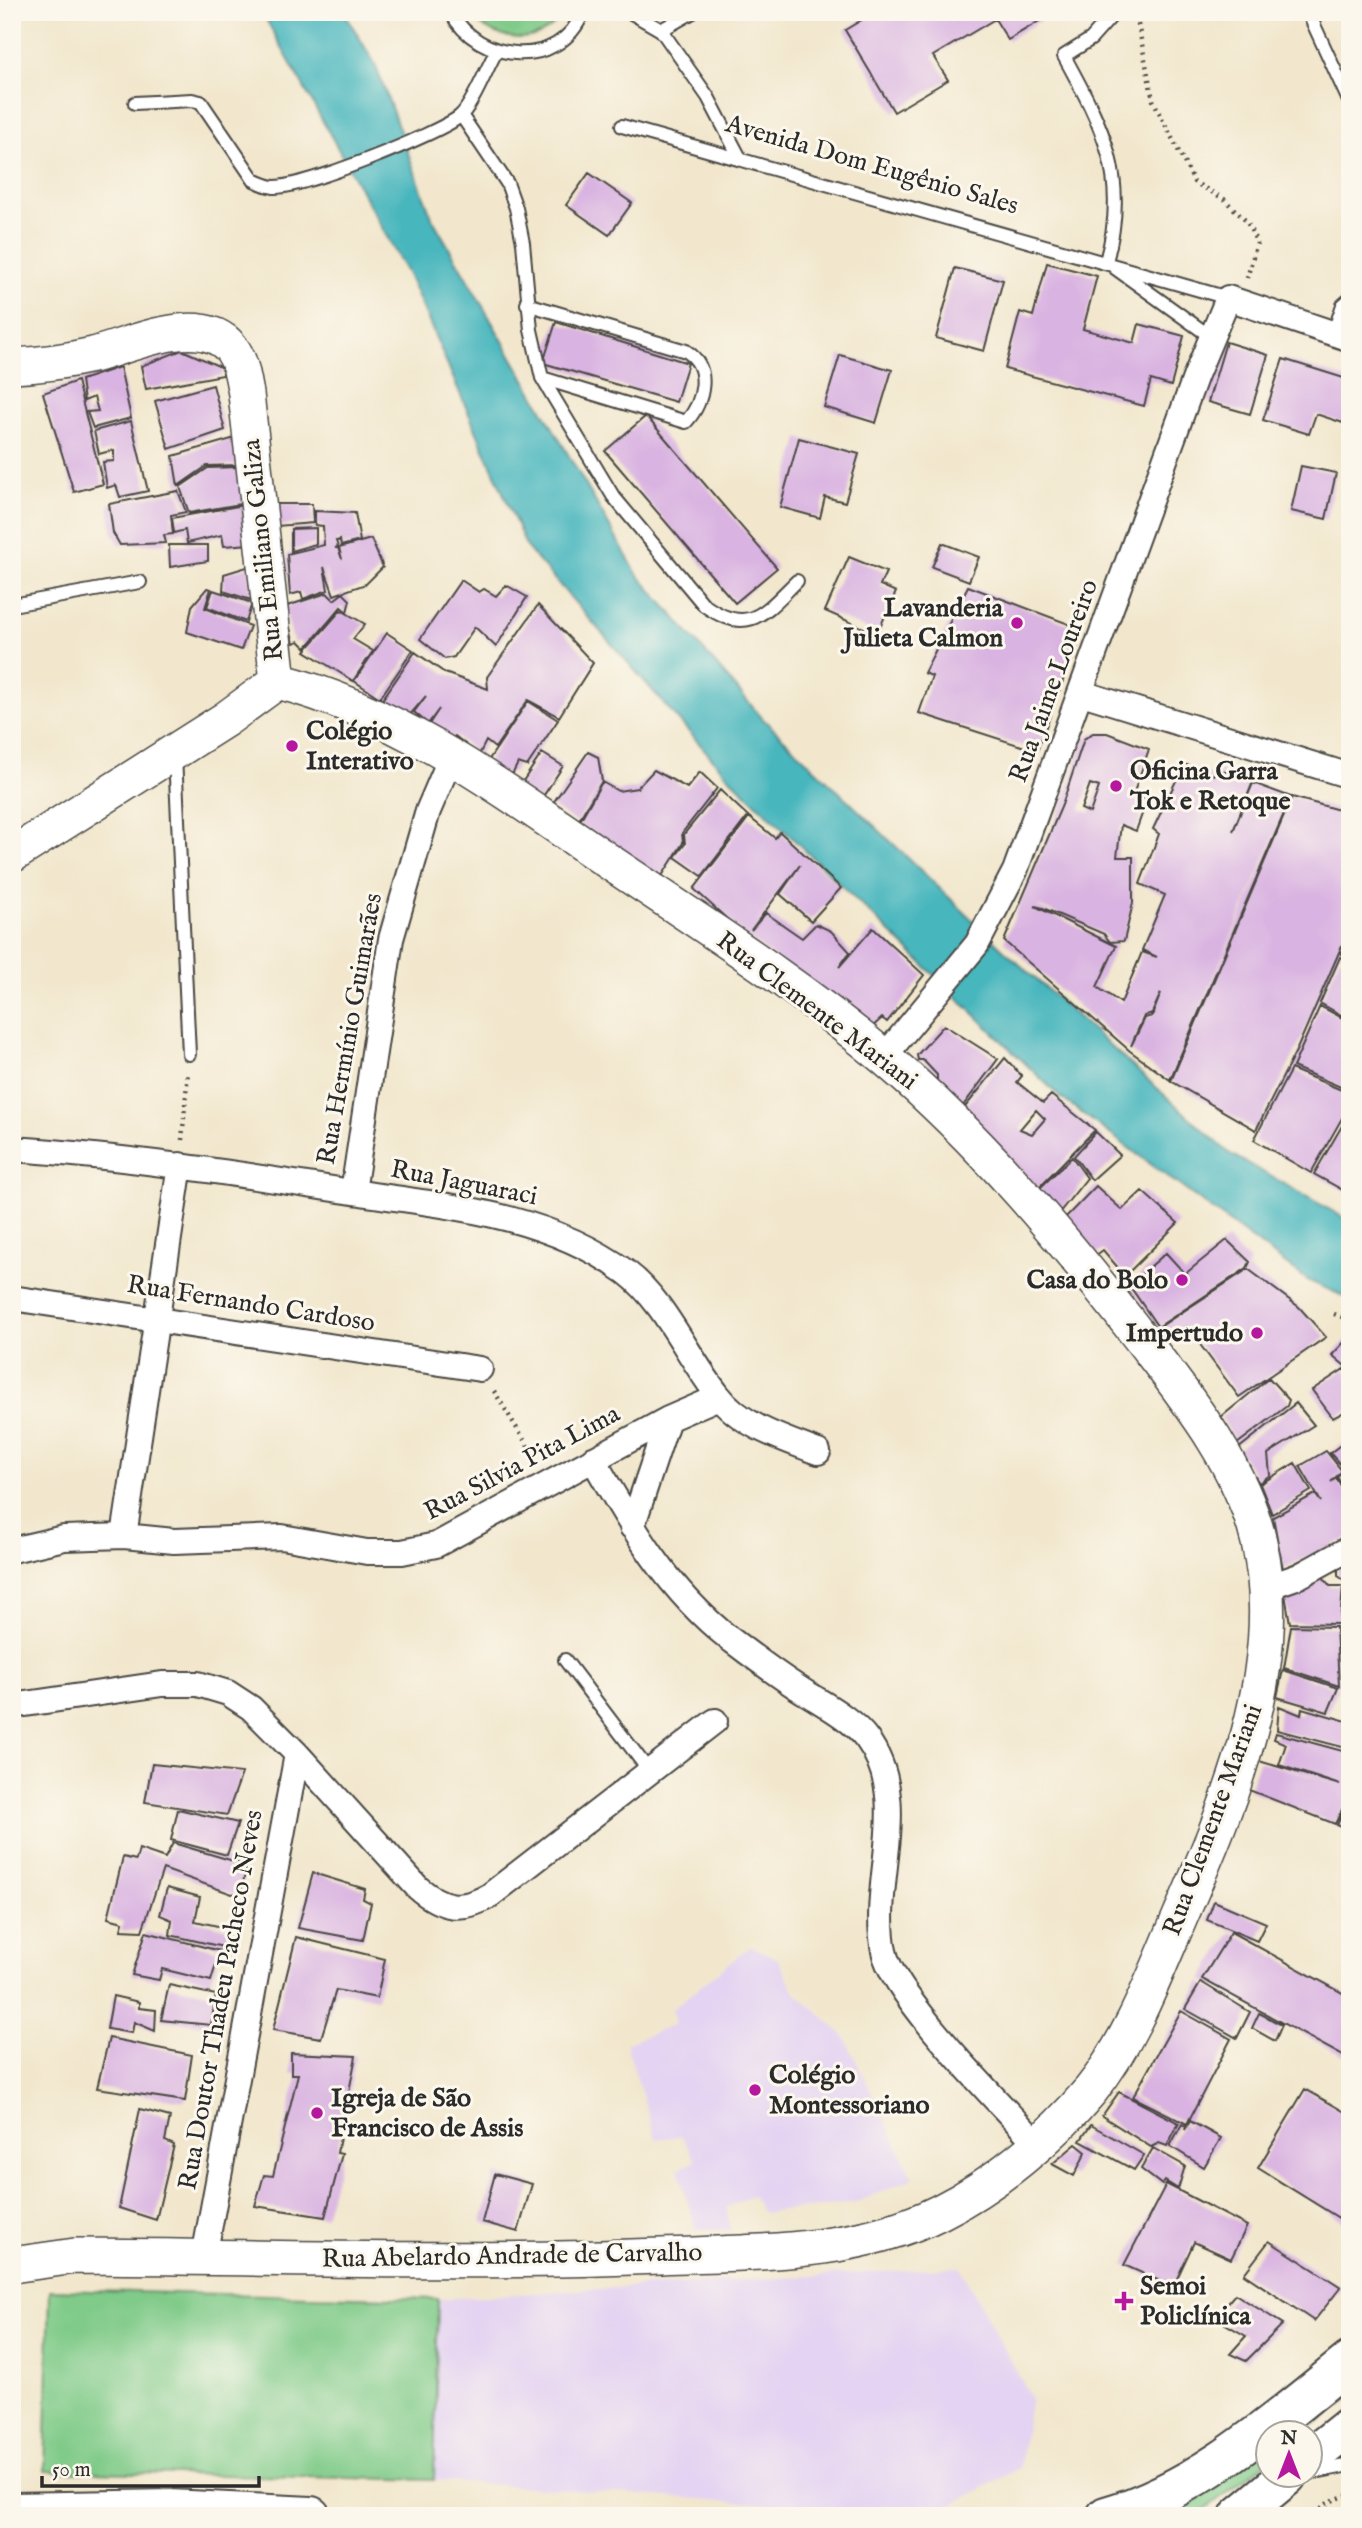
<svg xmlns="http://www.w3.org/2000/svg" width="1362" height="2528" font-family="'IM FELL English',serif">
<style>
.built{fill:#e4d3f2}
.green{fill:#80cb89;stroke:#567b5a;stroke-width:2}
.water{fill:#46b6bd;stroke:#387074;stroke-width:2}
.building{fill:#d9b3e1;fill-rule:evenodd}
.lines{fill:none;stroke-linecap:round;stroke-linejoin:round}
.lane-casing{stroke:#494743;stroke-width:16}
.street-casing{stroke:#494743;stroke-width:28}
.secondary-casing{stroke:#494743;stroke-width:38}
.primary-casing{stroke:#494743;stroke-width:42}
.path{stroke:#494743;stroke-width:4.5;stroke-dasharray:2 5;stroke-linecap:butt}
.lane{stroke:#fff;stroke-width:12}
.street{stroke:#fff;stroke-width:24}
.secondary{stroke:#fff;stroke-width:35}
.primary{stroke:#fff;stroke-width:38}
.poi-dot{fill:#b5179e;stroke:#fbf7ec;stroke-width:2.5}
.labels{text-anchor:middle;dominant-baseline:central;stroke-width:6;stroke-linejoin:round;paint-order:stroke}
.street-label{font-size:26px;fill:#2b2b2b;stroke:#fbf7ec}
.poi-label{font-size:26px;font-weight:bold;fill:#2b2b2b;stroke:#fbf7ec;text-anchor:start}
</style>
<rect width="100%" height="100%" fill="#fbf7ec"/>
<filter id="ink" filterUnits="userSpaceOnUse"><feTurbulence type="fractalNoise" baseFrequency=".0143" numOctaves="2"/><feDisplacementMap in="SourceGraphic" scale="14" xChannelSelector="R" yChannelSelector="G"/><feConvolveMatrix kernelMatrix="1 2 1 2 8 2 1 2 1" color-interpolation-filters="sRGB"/></filter>
<filter id="wash" filterUnits="userSpaceOnUse"><feTurbulence type="fractalNoise" baseFrequency=".00686" numOctaves="4" result="noise"/><feDisplacementMap in="SourceGraphic" scale="28" xChannelSelector="R" yChannelSelector="G"/><feGaussianBlur stdDeviation="1.57" result="paint"/><feColorMatrix in="noise" values="0 0 0 0 0 0 0 0 0 0 0 0 0 0 0 0 0 1.4 0 .05"/><feComposite in="paint" operator="in"/></filter>
<g filter="url(#wash)">
<rect width="100%" height="100%" fill="#f2e7cd"/>
<path class="built" d="M751,1946l27,13 16,32 50,45 69,142 -58,25 -92,10 -11,-17 -26,12 5,22h-35l-18,-61 18,-8 -14,-25 -26,3 -30,-95 49,-20 -3,-15z
M960,2267l71,131 -12,70 -87,48 -498,-36 4,-181z"/>
<path class="green" d="M467,12h97c-24,39 -71,30 -97,0z
M50,2290l388,9 -4,181 -389,-9z
M1350,2381v17l-46,35 -22,1z
M1267,2445v17l-71,54h-29l31,-17z"/>
<path class="water" d="M262,12h82l31,52 57,154 205,356 126,145 245,235 221,199 121,68v78l-41,-18 -249,-184 -333,-322 -200,-227 -117,-270z"/>
<g id="blocks">
<path class="building" d="M875,12h179l-46,28 -13,-21 -62,37 15,24 -54,32 -49,-82z
M589,173l43,30 -23,32 -43,-30z
M1047,263l50,13 -14,53 51,14 5,-19 45,12 -13,50 -20,-6 -7,26 -139,-37 15,-57 13,4z
M955,268l48,12 -19,71 -48,-13z
M556,322l132,41 -12,39 -133,-39z
M1226,342l42,13 -18,59 -42,-12z
M182,350l41,18v7l-77,14 -5,-23z
M840,355l52,15 -16,53 -52,-16z
M1283,359l67,21v22l-7,21 -27,-9 -7,20 -46,-14z
M120,367l11,51 -38,10 -6,-16 11,-1 -4,-14 -10,4 -3,-21z
M77,381l26,103 -29,8 -31,-99z
M213,385l12,45 -56,19 -14,-48z
M646,416l131,152 -42,35 -130,-152z
M131,421l17,70 -28,6 -4,-12 -9,3 -4,-26 11,-1v-11l-15,4 -5,-23z
M235,438l4,27 -32,1 -29,20 -5,-30z
M799,438l60,16 -14,48 -20,-5 -5,21 -40,-11z
M1301,466l35,7 -10,46 -35,-8z
M240,467l6,36 -57,10 -9,-26 28,-19z
M178,491l8,21 -15,3 2,19 -9,1 2,8 -46,2 -7,-12 -4,-29z
M276,504h36l1,19 -36,3z
M244,505l6,39 -26,2 -2,-11 -35,8 -2,-13 -11,3 -2,-15z
M315,511l40,2 5,28 -19,5 -1,-6 -4,1 2,6 -3,1h3l4,11 -3,-11 32,-9 12,28 -17,17 -32,11 -10,-28 4,23 -25,9 -2,-7 -11,3 -3,-41 37,-9 -1,-19 -8,-1z
M316,528v16l-25,7v-22z
M942,543l37,14 -10,24 -37,-14z
M169,545h39v16l-38,6z
M849,557l37,15 -6,13 16,7 -19,42 -52,-23z
M250,566l1,34 -28,-9 1,-17z
M461,580l18,12 5,-3 12,7 10,-11 21,12 -31,50 -21,-20 -21,30 -9,2 -25,-20z
M968,586l114,43 -45,122 -118,-38 13,-37 -8,-3z
M207,588l4,1 -6,19 45,18 -9,24 -54,-18 5,-26z
M213,590l39,13 -6,19 -39,-15z
M327,593l7,7 9,-7 7,7 -3,12 -6,-5 -35,41 -7,-7 -5,2 -10,-36z
M538,605l55,58 -34,54 -31,-17 -33,48 -9,-7 -7,14 -24,-19 -6,5 -22,-14 12,-18 -11,15 -14,-12 12,-16 -17,20 -27,-16 33,-48 30,21 43,16 -1,-12z
M341,610l24,14 -12,15 20,12 -20,30 -48,-30z
M387,633l26,17 -33,48 -26,-17z
M528,701l30,19 -31,46 -9,-3 -5,10 -11,1 -16,-10z
M1093,733h14l42,16 -16,46 14,5 -11,31 -15,-6 -4,32h16v46l-9,38 -14,1 -6,-8 -61,-26 -8,-2 81,40 -19,41 24,16 21,-51 15,5 -15,-7 23,-55 -25,-11 19,-50 -6,-5 31,-65 30,11 3,-7 36,14 -20,49 20,-48 38,14 -121,283 -40,-29 -126,-110 58,-136 22,-66zM1090,784l9,3 -9,26 -9,-4zM1161,993l-9,23 -7,2 -14,28 13,-30 8,-3z
M588,752l10,5 4,24 -25,42 -26,-17z
M542,753l21,13 -23,35 -21,-14z
M654,770l33,18 13,-16 17,16 -35,45 1,10 -21,33 -84,-52 24,-42 16,9 19,-3z
M720,790l28,26 -46,60 -27,-19 10,-13 -1,-10z
M1292,797l58,16v114l-53,122 -41,81 -85,-49z
M749,817l26,21 5,-6 61,56 -30,33 -31,-27 20,-29 -49,65 15,-17 36,25 14,-14 15,7 19,21 -11,15 34,-39 51,47 -37,47 -5,-4 -12,11 -122,-91 -54,-49z
M1350,934v24l-9,-4z
M1340,957l10,4v59l-30,-17z
M1320,1006l30,16 -2,68 -55,-23z
M944,1025l54,34 -36,48 -25,-19v-13l-14,-15h-5l-1,-5z
M1005,1058l17,18 -5,6 26,21 8,-8 44,35 -57,58 -77,-76zM1036,1110l9,9 -13,15 -12,-5z
M1291,1069l53,22 6,13 -39,69 -57,-33z
M1350,1112v82l-36,-20z
M1096,1132l24,23 -28,25 -18,-24z
M1072,1157l15,21 -28,35 -20,-24z
M1096,1186l26,24 20,-19 36,32 -53,53 -22,-26 -8,6 -32,-36z
M1227,1240l23,22 -3,6 -89,59 -29,-42 37,-32 19,21z
M1248,1269l51,38 27,30 -87,60 -52,-70 -20,13 -9,-12z
M1350,1336v34l-18,-15z
M1344,1369l6,4v36l-17,9 -21,-28z
M1269,1378l20,22 -2,6 -50,38 -16,-27z
M1296,1403l18,22 -46,29 2,21 -11,8 -21,-34z
M1347,1440l3,3v56l-13,-22 8,-7 -15,-17z
M1326,1451l16,20 -11,11 5,-4 14,23v36l-67,32 -10,-52 42,-23 6,8 -21,-36z
M1295,1463l16,28 -39,23 -12,-30z
M1350,1552v32l-12,-8v-17z
M1320,1573l10,13h13l-3,38 -50,-1 -6,-34z
M1291,1626l45,1 3,59 -55,-18z
M1283,1670l55,18 -10,24 -51,-15z
M1279,1706l22,9 1,-7 48,14v27l-73,-19z
M1276,1733l74,20v40l-15,31 -86,-34 10,-29 81,24 -61,-20 7,-21 -12,-5z
M152,1764l90,9 -15,42 -82,-13z
M1345,1807l5,2v22l-13,-6z
M178,1809l60,14 -11,32 -56,-15z
M173,1843l74,22 -6,27 -9,2 -69,-25 -21,62 -21,-1 2,-8 -15,-4 15,-61 13,3 3,-11 26,9z
M313,1873l52,16 -2,10 8,4 -8,37 -65,-12z
M167,1888l33,9 -5,24 41,9 -4,19 -62,-14 2,-15 -12,-5z
M1214,1901l52,22 -9,18 -50,-21z
M146,1932l74,19 -9,30 -49,-12 -3,11 -27,-5z
M1231,1932l119,65v46l-7,13 -141,-77z
M296,1937l89,22 -8,39 -41,-8 -15,48 -48,-8z
M1201,1982l49,30 -13,26 -52,-29z
M169,1985l47,10 -5,30 -50,-5z
M113,1996l26,6v6l17,2 -1,21 -21,-9 -2,11 -25,-4z
M1181,2011l50,28 -44,85 -54,-27z
M1259,2013l23,12 -7,16 -23,-13z
M109,2038l83,17 -7,46 -88,-13z
M291,2053l65,3 -19,97 5,1 -17,63 -70,-11 9,-31 9,1 25,-102h-7z
M1305,2089l45,26v110l-92,-57z
M1119,2092l60,31 -12,23 -8,-3 -8,4 -49,-31z
M140,2109l30,8 -5,24 9,4 -18,75 -37,-12z
M1190,2121l31,17 -17,29 -34,-21 12,-22 4,2 -1,4z
M1091,2125l53,30 -10,15 -54,-29z
M1076,2144l10,8 -12,24 -22,-12z
M1153,2148l32,18 -7,23 -13,-8 -3,4 -21,-16z
M495,2174l37,10 -14,48 -36,-10z
M1166,2184l81,42 -16,33 -37,-17 -21,45 -49,-22z
M1269,2241l72,46 -27,34 -70,-47z
M1235,2294l48,30 -37,37 -16,-7 16,-18 -31,-18z"/>
</g>
</g>
<g filter="url(#ink)">
<use href="#blocks" fill-opacity="0" stroke="#494743" stroke-width="2"/>
<g class="lines">
<defs>
<path id="lane" d="M451,12c26,51 109,59 132,0
M630,12l31,18 47,67 32,61
M1308,12l42,91
M661,30l32,-18
M135,103l57,-3 9,2 53,78c6,3 12,6 20,7 29,1 161,-52 185,-70 13,-10 28,-50 37,-65
M461,115l46,68 9,25 7,35 8,87 11,48 71,118 91,109c45,32 60,8 93,-24
M622,126l606,172
M1106,261c24,-82 -3,-134 -42,-205l27,-17 24,-27
M1115,268l96,69
M527,304l159,47c26,16 18,51 0,71l-144,-44
M1333,335l10,-30 7,-6
M12,605l128,-23
M175,756l14,298
M565,1660l84,111
M1310,2473l40,-8"/>
<path id="street" d="M1082,693l268,83
M884,1057l93,-113 38,-73 181,-496 32,-77 122,41
M12,1149c108,7 214,23 321,40 101,16 208,21 293,83 39,29 62,86 92,123 23,31 66,44 100,57
M353,1192l38,-253 37,-128 23,-54
M12,1298l468,71
M593,1459c38,67 75,132 137,180 25,19 51,39 78,55 19,12 45,26 59,45 46,63 3,141 17,212 9,46 118,154 154,194
M632,1527l36,-108
M124,1536l56,-371
M12,1550l52,-12 60,-2 50,5 108,-4 85,15h35l34,-7 232,-126 51,-22
M1265,1588l34,-12 51,-28
M12,1706l150,-22h36l30,9 23,15 46,46 121,134c24,20 43,24 71,8l226,-175
M204,2257l93,-503"/>
<path id="secondary" d="M12,366c27,-1 54,-5 81,-11 36,-9 108,-44 138,-7 10,13 12,30 15,46l32,287
M12,855l214,-136 52,-38
M12,2265l63,-9c196,1 391,8 586,0 92,-4 194,-1 279,-44 56,-28 111,-74 151,-122 40,-50 64,-115 89,-173 49,-113 108,-250 79,-375 -18,-78 -73,-145 -120,-206 -76,-98 -158,-196 -253,-277 -87,-74 -186,-136 -281,-200 -102,-70 -206,-147 -327,-178"/>
<path id="primary" d="M1310,2458l40,-32
M12,2512l158,-3 141,7
M1106,2516c94,-27 169,-95 244,-155
M1239,2516l48,-40"/>
</defs>
<use href="#lane" class="lane-casing"/>
<use href="#street" class="street-casing"/>
<use href="#secondary" class="secondary-casing"/>
<use href="#primary" class="primary-casing"/>
<path class="path" d="M1145,12l-7,12 15,76 41,82 30,17 23,23 10,21 -10,35
M182,1140l6,-68
M1334,1314l16,6
M494,1391l43,70
M1309,2516l22,-15 19,-7
M1348,2516l2,-1"/>
<use href="#lane" class="lane"/>
<use href="#street" class="street"/>
<use href="#secondary" class="secondary"/>
<use href="#primary" class="primary"/>
</g>
</g>
<g class="poi-dot">
<circle cx="1017" cy="623" r="7"/>
<circle cx="292" cy="746" r="7"/>
<circle cx="1116" cy="786" r="7"/>
<circle cx="1182" cy="1280" r="7"/>
<circle cx="1257" cy="1333" r="7"/>
<circle cx="755" cy="2090" r="7"/>
<circle cx="317" cy="2113" r="7"/>
<path d="M1120.5 2290.5h7v7h7v7h-7v7h-7v-7h-7v-7h7z"/>
</g>
<g class="labels">
<g class="street-label">
<text transform="translate(872 165) rotate(16)">Avenida Dom Eugênio Sales</text>
<text transform="translate(263 550) rotate(-96)">Rua Emiliano Galiza</text>
<text transform="translate(1054 681) rotate(-70)">Rua Jaime Loureiro</text>
<text transform="translate(817 1011) rotate(37)">Rua Clemente Mariani</text>
<text transform="translate(350 1029) rotate(-80)">Rua Hermínio Guimarães</text>
<text transform="translate(464 1183) rotate(11)">Rua Jaguaraci</text>
<text transform="translate(251 1304) rotate(9)">Rua Fernando Cardoso</text>
<text transform="translate(522 1463) rotate(-28)">Rua Silvia Pita Lima</text>
<text transform="translate(1213 1820) rotate(-70)">Rua Clemente Mariani</text>
<text transform="translate(221 2000) rotate(-80)">Rua Doutor Thadeu Pacheco Neves</text>
<text transform="translate(512 2256) rotate(-1)">Rua Abelardo Andrade de Carvalho</text>
</g>
<g class="poi-label">
<text x="1003" y="608" text-anchor="end">Lavanderia<tspan x="1003" dy="30">Julieta Calmon</tspan></text>
<text x="306" y="731">Colégio<tspan x="306" dy="30">Interativo</tspan></text>
<text x="1130" y="771">Oficina Garra<tspan x="1130" dy="30">Tok e Retoque</tspan></text>
<text x="1168" y="1280" text-anchor="end">Casa do Bolo</text>
<text x="1243" y="1333" text-anchor="end">Impertudo</text>
<text x="769" y="2075">Colégio<tspan x="769" dy="30">Montessoriano</tspan></text>
<text x="331" y="2098">Igreja de São<tspan x="331" dy="30">Francisco de Assis</tspan></text>
<text x="1140" y="2286">Semoi<tspan x="1140" dy="30">Policlínica</tspan></text>
</g>
</g>
<rect width="1362" height="2528" fill="none" stroke="#fbf7ec" stroke-width="42"/>
<g transform="translate(1289 2454)"><circle r="33" fill="#fbf7ec" stroke="#a8a59f" stroke-width="2"/>
<path d="M0-5L12 26L0 18L-12 26Z" fill="#b5179e"/>
<text y="-10" font-size="19" font-weight="bold" text-anchor="middle" fill="#2b2b2b">N</text>
</g>
<path d="M42 2476v10h217v-10" fill="none" stroke="#2b2b2b" stroke-width="3.5"/>
<text x="52" y="2476" font-size="21" fill="#2b2b2b" stroke="#fbf7ec" stroke-width="5" paint-order="stroke">50 m</text>
</svg>
